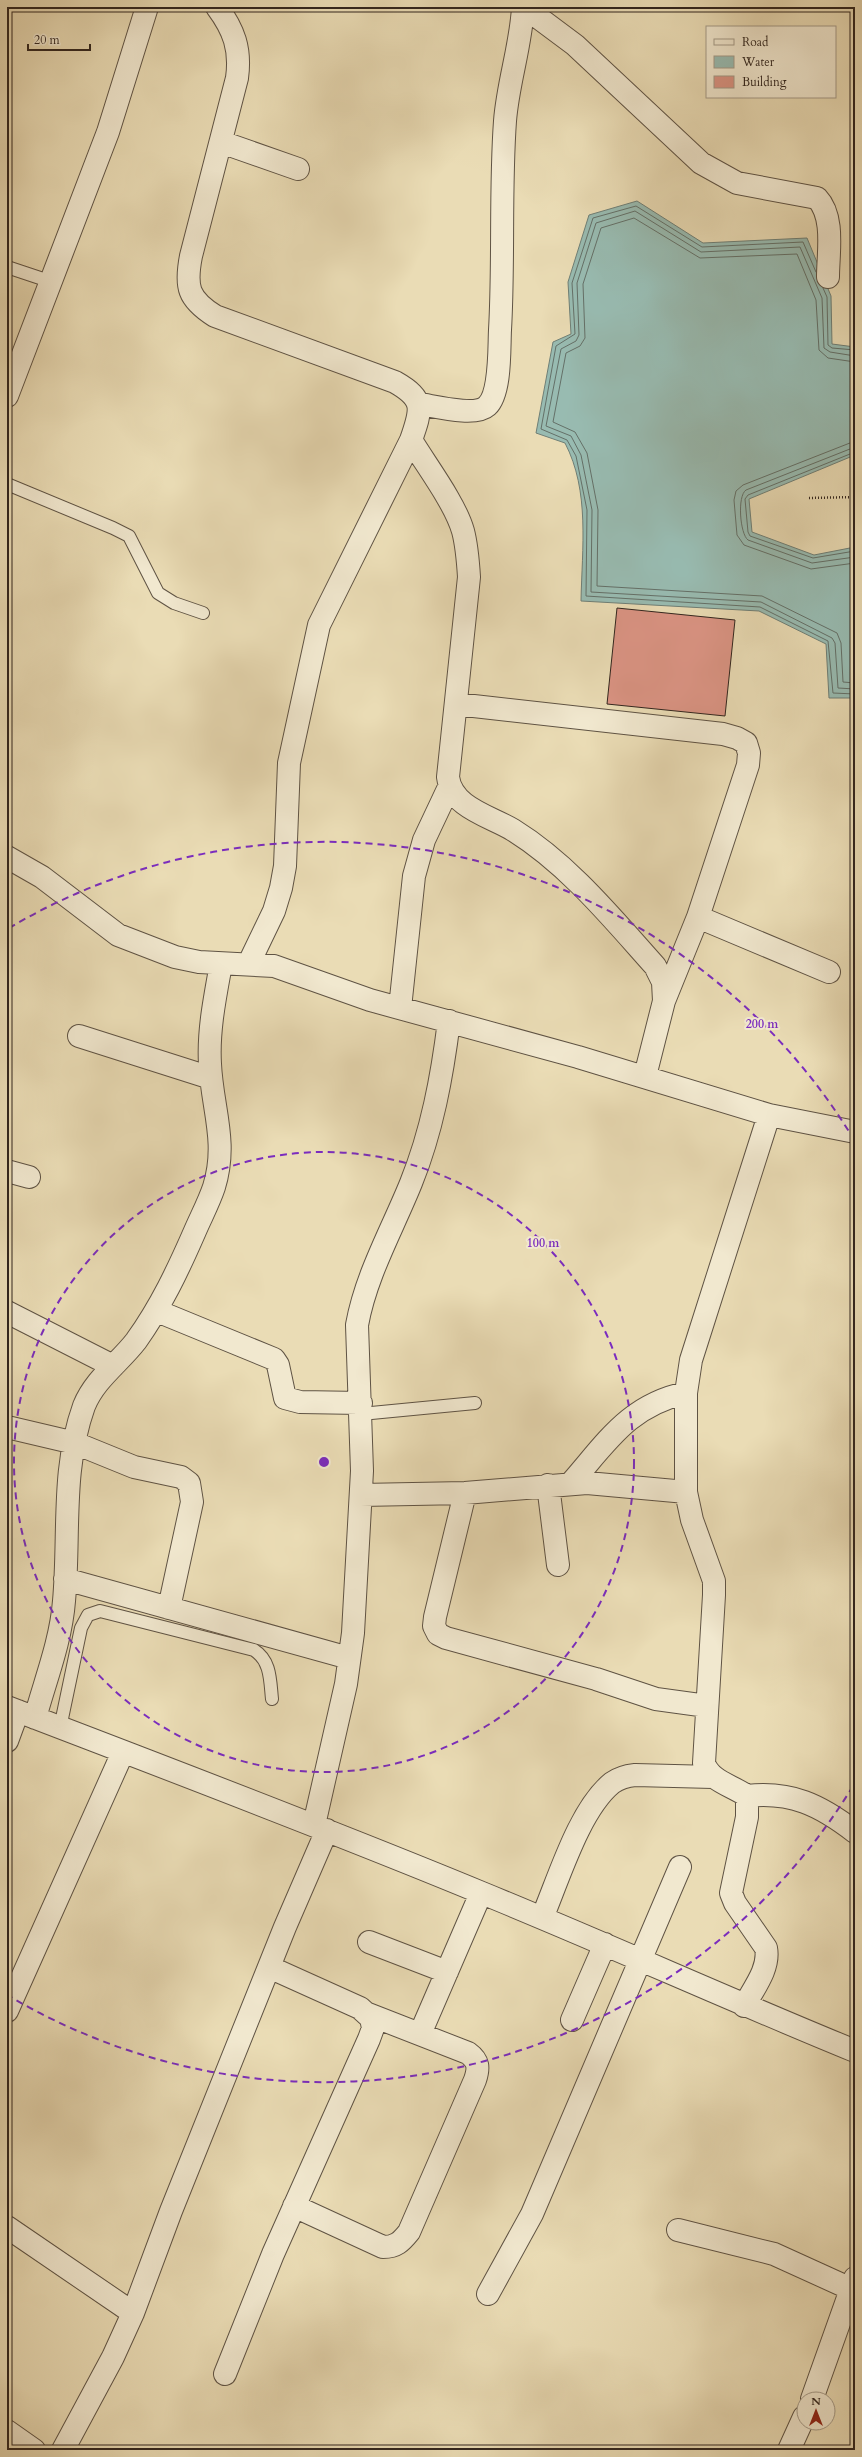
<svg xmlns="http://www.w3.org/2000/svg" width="862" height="2457" viewBox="0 0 862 2457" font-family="Cardo,serif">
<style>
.water{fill:#98bbb1;stroke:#6f7f76}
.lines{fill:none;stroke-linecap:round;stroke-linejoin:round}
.shore{stroke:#647068;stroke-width:1}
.building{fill:#db9484;stroke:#31251e}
.service-casing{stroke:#5f5344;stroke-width:14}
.minor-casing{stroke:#5f5344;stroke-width:24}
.path{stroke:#31251e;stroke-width:2.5;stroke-dasharray:1 2;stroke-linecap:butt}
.service{stroke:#f1e8cf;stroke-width:12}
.minor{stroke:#f1e8cf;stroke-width:22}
.ring{fill:none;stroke:#7b2cbf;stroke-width:2;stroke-dasharray:7 5}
.centre{fill:#7b2cbf;stroke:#f1e8cf;stroke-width:2}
.ring-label{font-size:12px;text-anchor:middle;font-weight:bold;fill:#7b2cbf;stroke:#f1e8cf;stroke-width:4;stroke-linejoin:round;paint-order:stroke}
</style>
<rect width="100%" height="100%" fill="#eadcb5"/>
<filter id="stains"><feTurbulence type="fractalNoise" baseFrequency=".005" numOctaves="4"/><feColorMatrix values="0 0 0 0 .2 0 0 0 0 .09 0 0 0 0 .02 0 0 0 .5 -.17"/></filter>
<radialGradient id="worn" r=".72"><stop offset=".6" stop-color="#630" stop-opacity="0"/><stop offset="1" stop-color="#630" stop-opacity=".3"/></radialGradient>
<path class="water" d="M637,201L703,243L807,238L831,296L832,344L855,347V455L749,499L752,532L814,555L855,547V698H829L826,644L759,611L581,601C582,548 590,491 565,443L536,433L553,342L571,334L568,282L589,215Z"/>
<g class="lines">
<path class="shore" d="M816,272L803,242L702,247L636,206L593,218L572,283L575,334L556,346L541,429L567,440L576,456L587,510L586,596L760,607L828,641L833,693L855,694
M823,288L827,297L828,345L832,348L855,350
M855,356L830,352L824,348L822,298L800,247L701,252L635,211L596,223L577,283L579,335L576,341L561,349L546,426L571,436L581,455L592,510L591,592L761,602L832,638L835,643L838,688L855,689
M855,362L828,358L819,350L816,300L797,254L700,258L634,218L601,228L583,284L585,338L580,346L566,353L553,422L575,432L587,453L598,510L597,586L762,596L837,633L841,643L843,682L855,683
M855,441L743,485L736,491L734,500L737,535L744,545L811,569L855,563
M855,447L746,490C737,496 740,534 748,540L812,563L855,557
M855,452L748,495L745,499L748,532L750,536L813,558L855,551"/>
</g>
<path class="building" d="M617,608L735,620L725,716L607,704Z"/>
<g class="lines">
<g class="service-casing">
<path id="service" d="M7,267L52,282
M7,484L113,528L129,536L158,593L174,603L203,613
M361,1414L475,1403
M60,1728L81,1628L88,1615L100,1611L254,1650C271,1661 270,1680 272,1699"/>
</g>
<g class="minor-casing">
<path id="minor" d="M217,7C234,30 241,49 237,78L191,256C185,287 188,299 215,316L395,382C425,399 422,409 411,440L319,625L289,763L285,866L281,888L274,911L249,963
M524,7L575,45L701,163L737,183L817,198C835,217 828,253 828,277
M221,142L298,169
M7,396L108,132L147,7
M419,404C434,406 475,417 487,406C501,393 499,348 500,330C504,260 500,190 505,121C508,82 521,46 523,7
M411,440C426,465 455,503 463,531C467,546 468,561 469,577L448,777C452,808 490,816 513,830C568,864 612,918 655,966L663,982L664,1001L645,1076
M456,704L723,734L737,738L746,743L749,753L748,765L698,917L664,1001
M7,857L42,877L118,935L175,957L199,962L274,966L370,1000L578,1057L769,1115L855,1132
M698,917L829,972
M400,1008L414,876L424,840L449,787
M79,1036L211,1078
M7,1171L29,1177
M157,1311L274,1359L278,1365L285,1398L300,1402L361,1403
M7,1312L113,1366
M7,1427L75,1443L134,1467L181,1477L189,1483L192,1502L169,1608
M571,1483C607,1442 629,1405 686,1393
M548,1485L558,1565
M465,1493L435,1617L434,1626L438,1634L446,1638L596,1679L656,1699L707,1706
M361,1495L465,1493L587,1483L686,1492
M65,1579L349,1658
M7,1707C166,1768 325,1828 482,1893C607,1944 730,2000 855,2051
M35,1718C45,1681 61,1641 64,1601C70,1536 61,1470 84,1406C95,1379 119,1363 136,1341C161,1306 178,1270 195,1231C201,1217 209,1202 214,1187C228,1142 212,1108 210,1064C208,1031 215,997 221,964
M7,1741L18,1711
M747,1796C791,1791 820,1805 855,1832
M314,1825L346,1684L353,1633L362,1471L357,1325C366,1275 392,1230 411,1183C432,1131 442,1077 449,1021
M542,1918C559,1878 579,1810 612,1783C619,1778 626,1776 635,1775L713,1777
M369,1942L447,1972
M744,2006C754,1988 770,1968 766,1948L735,1903L731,1893L747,1817V1796C731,1785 710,1781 704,1763L714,1595V1581L692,1520L686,1492V1393L691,1360L769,1115
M7,2011L123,1752
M572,2020L605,1944
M420,2034L481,1893
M294,2206L383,2247C396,2247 401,2242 409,2232L475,2080C479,2068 479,2061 468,2053L368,2014
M7,2227L133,2313
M678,2230L774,2254L851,2289
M488,2294L532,2214L680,1867
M225,2374L273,2254L369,2039L373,2028L371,2018L360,2008L269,1967
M812,2399L855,2278
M7,2431L34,2450
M63,2450L113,2357L133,2313L171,2211L285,1927L327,1830
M789,2450L804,2417"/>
</g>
<path class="path" d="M809,498L855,497"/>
<use href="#service" class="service"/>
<use href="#minor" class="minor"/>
</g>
<g class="ring">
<circle cx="324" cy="1462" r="310"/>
<path d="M853 1786A620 620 0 0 1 9 1996M9 928A620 620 0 0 1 853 1138"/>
</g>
<circle cx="324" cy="1462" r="6" class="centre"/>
<g class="ring-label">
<text x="762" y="1028">200 m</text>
<text x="543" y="1247">100 m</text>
</g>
<rect width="862" height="2457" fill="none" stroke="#eadcb5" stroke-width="24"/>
<rect x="8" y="8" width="846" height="2441" fill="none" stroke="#31251e" stroke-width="2"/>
<rect x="12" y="12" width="838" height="2433" fill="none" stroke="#31251e"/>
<rect x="706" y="26" width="130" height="72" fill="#f1e8cf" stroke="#a49a88"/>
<rect x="714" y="39" width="20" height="6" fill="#f1e8cf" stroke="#a49a88"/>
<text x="742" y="46" font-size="12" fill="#31251e">Road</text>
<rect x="714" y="56" width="20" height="12" fill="#98bbb1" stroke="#a49a88"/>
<text x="742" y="66" font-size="12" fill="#31251e">Water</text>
<rect x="714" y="76" width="20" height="12" fill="#db9484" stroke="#a49a88"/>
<text x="742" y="86" font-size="12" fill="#31251e">Building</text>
<g transform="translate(816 2411)"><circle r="19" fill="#f1e8cf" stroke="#a49a88"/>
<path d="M0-3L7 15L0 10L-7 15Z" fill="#8f2418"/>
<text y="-6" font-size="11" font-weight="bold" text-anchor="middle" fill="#31251e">N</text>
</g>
<path d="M28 44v6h62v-6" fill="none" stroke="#31251e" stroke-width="2"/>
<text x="34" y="44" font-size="12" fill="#31251e" stroke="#f1e8cf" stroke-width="3" paint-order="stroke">20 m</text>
<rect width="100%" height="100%" filter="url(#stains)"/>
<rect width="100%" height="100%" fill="url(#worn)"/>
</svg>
